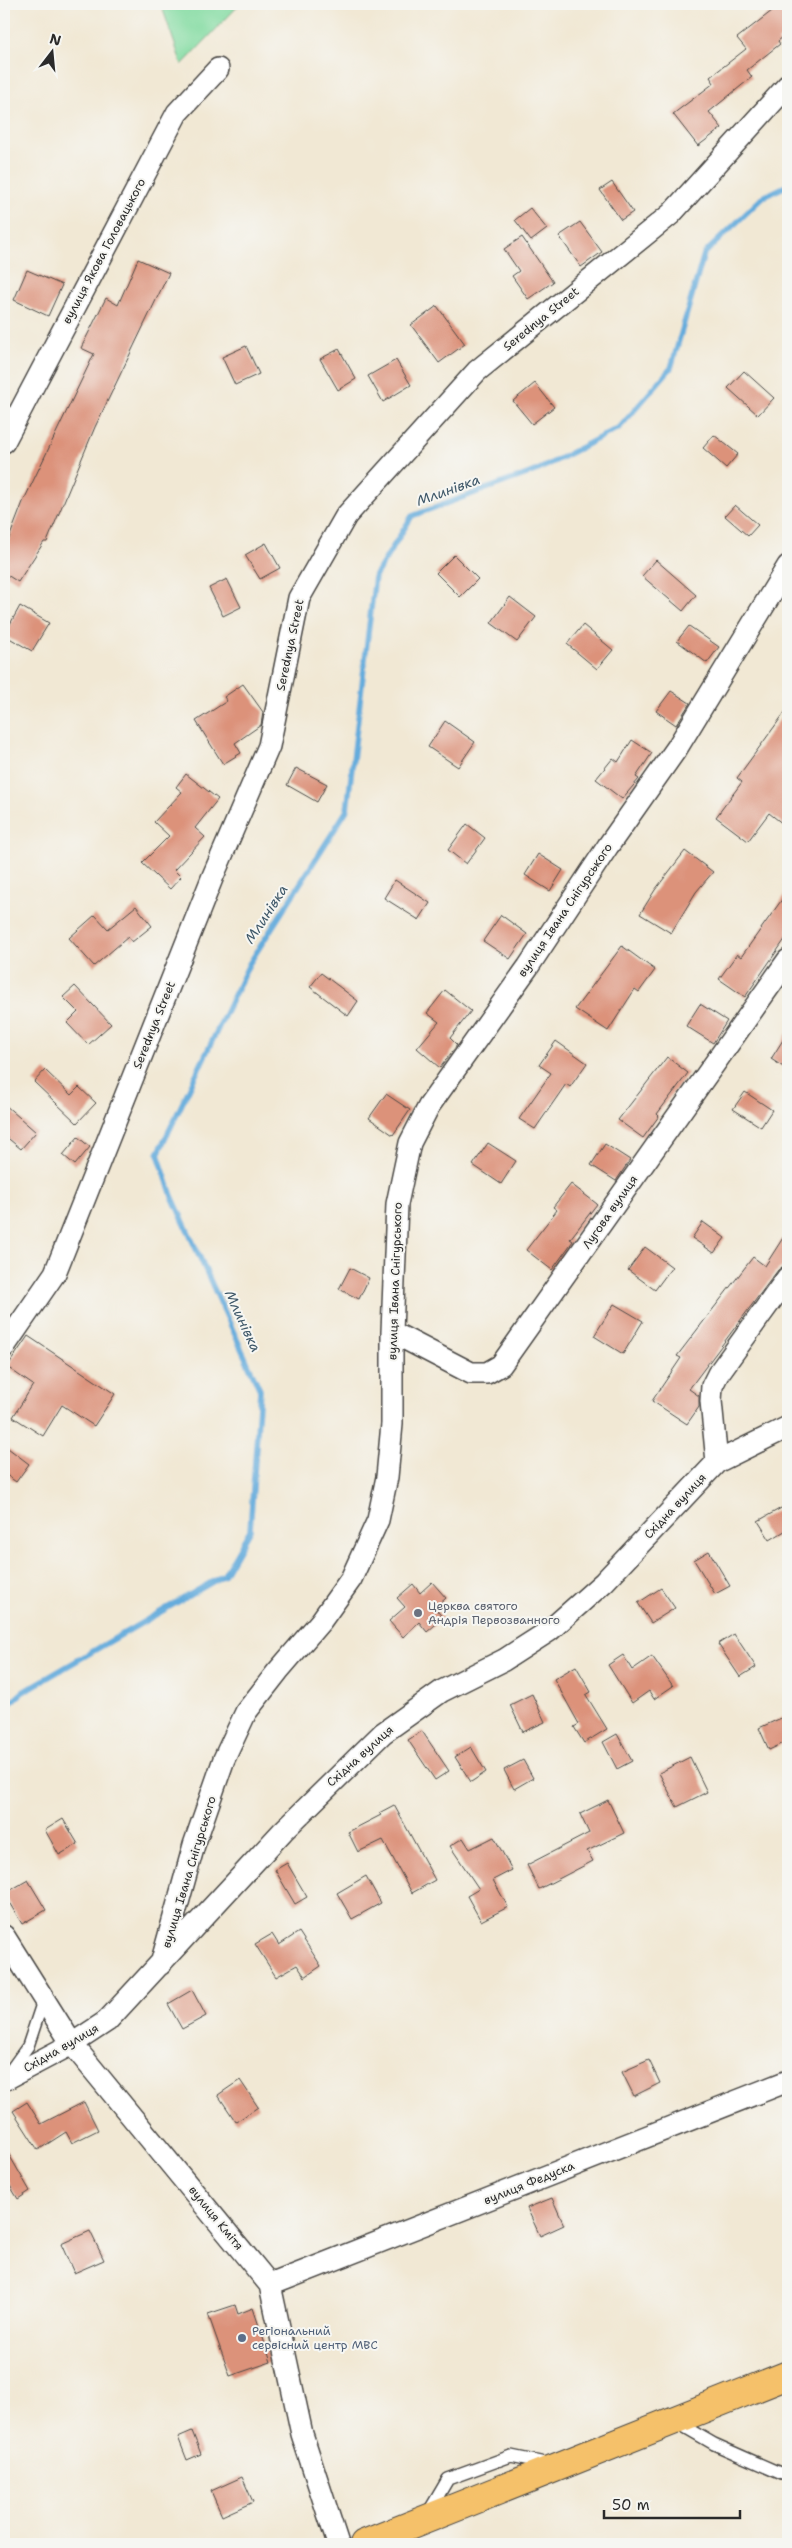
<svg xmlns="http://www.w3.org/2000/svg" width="792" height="2548" viewBox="0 0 792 2548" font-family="'Shantell Sans',sans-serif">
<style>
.green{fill:#82dba1;stroke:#568366}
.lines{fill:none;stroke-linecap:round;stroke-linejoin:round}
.stream{stroke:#65acdc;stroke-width:5.5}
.building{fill:#dc927a}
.lane-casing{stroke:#494744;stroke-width:14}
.street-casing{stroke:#494744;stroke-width:24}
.primary-casing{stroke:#494744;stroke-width:30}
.lane{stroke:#fff;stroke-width:11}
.street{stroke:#fff;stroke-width:21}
.primary{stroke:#f5c16b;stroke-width:28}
.worship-dot{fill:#6b7280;stroke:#f6f6f2;stroke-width:2}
.service-dot{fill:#5c6f8a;stroke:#f6f6f2;stroke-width:2}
.labels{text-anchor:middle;stroke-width:4;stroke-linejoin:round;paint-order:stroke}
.street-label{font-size:12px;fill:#2b2b2b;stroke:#f6f6f2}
.worship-label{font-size:12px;fill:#5b616d;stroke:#f6f6f2;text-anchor:start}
.service-label{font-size:12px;fill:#4e5e75;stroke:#f6f6f2;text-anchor:start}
.water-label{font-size:14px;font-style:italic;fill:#3f5869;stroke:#f6f6f2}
</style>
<rect width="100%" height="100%" fill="#f6f6f2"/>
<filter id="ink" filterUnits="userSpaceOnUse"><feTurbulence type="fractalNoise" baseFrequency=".02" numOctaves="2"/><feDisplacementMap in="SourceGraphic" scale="10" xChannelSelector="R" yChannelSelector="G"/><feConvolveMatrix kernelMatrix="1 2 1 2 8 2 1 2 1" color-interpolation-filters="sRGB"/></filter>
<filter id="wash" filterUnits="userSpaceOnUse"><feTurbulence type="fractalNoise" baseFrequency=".0096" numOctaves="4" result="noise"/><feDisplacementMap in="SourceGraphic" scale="20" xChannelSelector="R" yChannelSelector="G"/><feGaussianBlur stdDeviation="1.12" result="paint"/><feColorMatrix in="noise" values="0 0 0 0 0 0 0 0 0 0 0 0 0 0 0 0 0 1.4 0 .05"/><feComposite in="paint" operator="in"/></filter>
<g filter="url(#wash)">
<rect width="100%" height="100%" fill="#f1e8d4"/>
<path class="green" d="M161,4H240L182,65Z"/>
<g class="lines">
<path class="stream" d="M4,1709L23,1692L224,1575L250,1530L260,1390L172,1196L158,1154L249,964L347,810L375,576L412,516L538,470L620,427L671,368L704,254L763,197L788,185"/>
</g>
<g id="blocks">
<path class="building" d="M781,4H788V33L778,41L780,44L747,70L752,77L709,112L722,128L698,146L673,114L714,83L710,77L746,49L737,38Z
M612,182L633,212L621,220L600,190Z
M530,208L547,229L531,241L515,220Z
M580,222L602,252L581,267L559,236Z
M522,237L553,282L528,299L512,276L519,271L504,249Z
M138,259L169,273L95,427L47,542H44L18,582L4,573V538L8,541L23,502L94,354L81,348L106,298L118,305Z
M27,270L62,285L48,316L14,300Z
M437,306L465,344L439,363L411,325Z
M246,346L259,374L235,385L222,357Z
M339,349L356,379L338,390L320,359Z
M396,360L411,385L383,402L368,376Z
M744,371L774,398L758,415L728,388Z
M535,383L554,407L532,424L513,401Z
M714,435L738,454L726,468L703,448Z
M735,505L758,525L748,536L725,516Z
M266,543L280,568L260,579L245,555Z
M454,555L478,579L460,597L436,573Z
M656,560L696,595L683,611L642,576Z
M227,579L241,607L223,616L209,588Z
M510,597L536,617L517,642L491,623Z
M20,606L49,623L32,651L4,635Z
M583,625L613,650L597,669L567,644Z
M689,626L719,647L707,663L677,641Z
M243,684L263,712L261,725L235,743L241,753L223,764L196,721L227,701L224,697Z
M671,691L690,703L676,725L656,711Z
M788,708V828L769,813L748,841L716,817L742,782L737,778Z
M445,721L475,742L458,767L428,747Z
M632,740L652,753L636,777L639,779L622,799L596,779L613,758L618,762Z
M296,768L327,784L317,802L287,785Z
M186,774L218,799L195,828L205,837L174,870L181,877L170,889L142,863L169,836L154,822L182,792L176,787Z
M467,824L485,838L466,864L448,850Z
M685,851L713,872L696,892L671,933L640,914L655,890Z
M538,854L563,870L550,891L525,875Z
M395,880L430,903L419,920L384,898Z
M788,891V935L745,997L719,979L737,954L741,957Z
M136,906L152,926L132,942L128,937L94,966L69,938L95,915L108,929Z
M501,915L527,934L510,959L483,941Z
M622,946L655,970L639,992L635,989L608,1031L575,1009Z
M321,973L358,1001L348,1016L310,987Z
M75,986L111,1024L88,1045L67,1023L78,1012L63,997Z
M445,990L471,1011L450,1038L457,1045L440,1068L417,1048L439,1022L427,1013Z
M700,1004L727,1021L713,1043L686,1026Z
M788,1032V1070L771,1059Z
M556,1041L587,1063L570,1087L566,1084L535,1129L519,1119L551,1073L539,1065Z
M667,1057L688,1073L657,1114L659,1116L643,1138L618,1120Z
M45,1070L71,1095L79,1087L96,1103L77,1123L34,1082Z
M745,1092L772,1110L761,1127L733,1109Z
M386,1094L410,1110L393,1135L369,1118Z
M4,1104L36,1132L21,1149L4,1135Z
M78,1137L90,1147L75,1165L63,1155Z
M488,1143L516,1161L501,1184L473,1165Z
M605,1144L630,1160L616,1181L591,1165Z
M571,1184L597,1204L570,1239L573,1241L552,1270L526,1250L557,1210L553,1207Z
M703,1222L725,1238L714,1253L692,1238Z
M788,1230V1264L778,1270L689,1389L699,1396V1407L687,1424L652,1401L681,1358L677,1356L753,1257L765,1266Z
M645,1247L672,1267L655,1290L628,1270Z
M350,1268L369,1278L359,1299L339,1289Z
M614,1304L643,1321L623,1354L594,1336Z
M28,1336L115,1394L94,1426L62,1405L43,1436L13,1417L33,1385L7,1367Z
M4,1445L29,1464L16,1482L4,1473Z
M783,1507L788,1515V1529L770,1540L758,1521Z
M709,1551L730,1586L715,1594L694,1560Z
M432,1582L446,1598L435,1608L443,1618L427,1632L419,1622L403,1637L389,1621L405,1607L397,1598L413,1584L420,1593Z
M661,1588L675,1608L651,1623L638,1603Z
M734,1634L756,1667L740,1677L718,1644Z
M623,1655L632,1670L652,1656L673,1686L654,1699L649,1691L632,1703L608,1665Z
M576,1666L591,1692L586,1695L607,1729L584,1743L574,1727L579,1724L554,1679Z
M532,1694L545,1722L523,1732L510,1705Z
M788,1715V1741L769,1750L759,1728Z
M422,1731L449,1771L435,1780L408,1740Z
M617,1734L632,1761L617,1769L603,1742Z
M471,1747L486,1772L471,1782L455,1757Z
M690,1757L707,1792L677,1807L659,1773Z
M523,1760L533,1778L514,1789L504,1770Z
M608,1800L624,1833L587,1851L593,1861L539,1889L527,1865L589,1833L580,1814Z
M394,1805L435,1880L412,1893L383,1840L358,1852L348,1832L381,1815L379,1813Z
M63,1819L78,1844L59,1855L45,1830Z
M494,1837L512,1870L493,1880L508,1907L481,1921L467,1896L479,1889L450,1846L463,1838L470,1849Z
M287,1863L307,1897L295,1904L275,1870Z
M366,1876L381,1903L352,1919L337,1893Z
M28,1880L46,1910L22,1924L4,1894Z
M299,1932L321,1966L305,1977L297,1965L276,1977L255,1944L272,1934L279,1945Z
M192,1990L206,2016L182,2029L168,2004Z
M649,2060L660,2083L634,2096L622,2072Z
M240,2080L258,2107L236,2122L218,2095Z
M27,2102L41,2124L84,2102L98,2130L72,2143L66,2132L38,2150L13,2111Z
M4,2146L30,2191L18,2199L4,2176Z
M552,2198L564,2225L540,2236L527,2208Z
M90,2231L104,2260L74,2273L61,2244Z
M235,2305L238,2314L253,2308L271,2362L230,2376L208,2314Z
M192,2431L201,2454L187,2460L178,2437Z
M242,2477L253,2502L222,2516L211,2491Z"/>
</g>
</g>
<g filter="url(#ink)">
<use href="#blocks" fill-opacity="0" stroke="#494744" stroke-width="1"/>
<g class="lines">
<g class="lane-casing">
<path id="lane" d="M10,2071L28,2046L44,1998
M676,2422L714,2444L782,2474L788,2471
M428,2513L448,2479L511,2456L550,2464"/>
</g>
<g class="street-casing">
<path id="street" d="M4,442L177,113L218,69
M392,1332L471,1373H487L501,1365L788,960
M4,1347L55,1273L213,876L269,746L299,598L346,516L477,371L671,214L788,85
M717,1462L711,1401L712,1386L718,1374L788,1277
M4,1936L72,2044L270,2285L302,2434L338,2544
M161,1964L194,1845L224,1759L246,1712L278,1671L321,1621L351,1579L378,1520L387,1477L392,1424V1332L397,1204L410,1143L429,1106L528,967L608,846L677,748L788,566
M4,2080L72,2044L107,2021L283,1831L383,1733L442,1691L504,1660L549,1631L604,1582L717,1462L788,1427
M270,2285L788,2081"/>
</g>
<g class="primary-casing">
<path id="primary" d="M364,2544L788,2375"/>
</g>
<use href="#lane" class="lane"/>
<use href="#street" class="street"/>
<use href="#primary" class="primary"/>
</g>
</g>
<circle class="worship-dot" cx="418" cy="1613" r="5"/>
<circle class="service-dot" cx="242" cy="2338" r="5"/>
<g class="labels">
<g class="street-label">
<text transform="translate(104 251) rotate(-62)" y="4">вулиця Якова Головацького</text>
<text transform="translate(541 319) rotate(-39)" y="4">Serednya Street</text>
<text transform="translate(290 645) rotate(-78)" y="4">Serednya Street</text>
<text transform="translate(565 910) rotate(-56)" y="4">вулиця Івана Снігурського</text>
<text transform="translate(154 1025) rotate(-68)" y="4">Serednya Street</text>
<text transform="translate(610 1212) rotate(-55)" y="4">Лугова вулиця</text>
<text transform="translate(395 1281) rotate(-88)" y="4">вулиця Івана Снігурського</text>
<text transform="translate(675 1506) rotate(-47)" y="4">Східна вулиця</text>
<text transform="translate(360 1756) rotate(-42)" y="4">Східна вулиця</text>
<text transform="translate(189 1872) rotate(-73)" y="4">вулиця Івана Снігурського</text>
<text transform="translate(61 2048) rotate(-30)" y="4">Східна вулиця</text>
<text transform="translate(529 2183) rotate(-22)" y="4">вулиця Федуска</text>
<text transform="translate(216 2218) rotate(51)" y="4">вулиця Кмітя</text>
</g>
<g class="worship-label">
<text x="428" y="1610">Церква святого<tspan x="428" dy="14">Андрія Первозванного</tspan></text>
</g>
<g class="service-label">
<text x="252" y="2335">Регіональний<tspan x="252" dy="14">сервісний центр МВС</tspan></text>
</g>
<g class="water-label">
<text transform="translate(448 490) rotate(-20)" y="5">Млинівка</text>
<text transform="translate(266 914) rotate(-57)" y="5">Млинівка</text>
<text transform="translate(243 1321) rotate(65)" y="5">Млинівка</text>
</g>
</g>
<rect width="792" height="2548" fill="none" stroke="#f6f6f2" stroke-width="20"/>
<g transform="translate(52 52) rotate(16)" stroke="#f6f6f2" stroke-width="4" paint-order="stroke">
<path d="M0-4L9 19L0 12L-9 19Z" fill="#2b2b2b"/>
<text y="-8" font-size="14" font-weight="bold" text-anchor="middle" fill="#2b2b2b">N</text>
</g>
<path d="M604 2510v8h136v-8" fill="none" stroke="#2b2b2b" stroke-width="2.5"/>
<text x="612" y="2510" font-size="15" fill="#2b2b2b" stroke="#f6f6f2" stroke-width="4" paint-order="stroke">50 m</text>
</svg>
